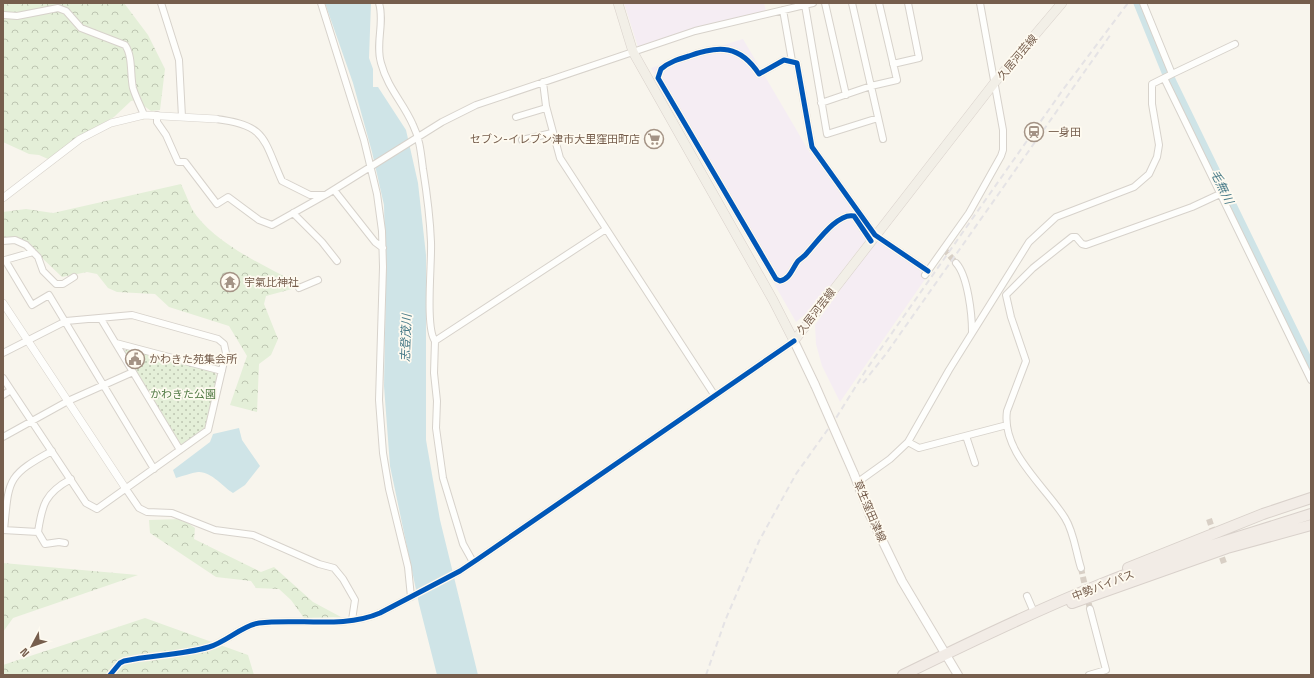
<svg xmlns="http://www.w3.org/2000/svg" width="1314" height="678" viewBox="0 0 1314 678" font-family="'Space Grotesk','Noto Sans JP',sans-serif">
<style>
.education{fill:#f5edf3}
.forest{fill:url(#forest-crowns)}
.park{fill:url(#park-dots)}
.water{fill:#cfe4e7}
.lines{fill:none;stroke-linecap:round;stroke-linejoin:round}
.river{stroke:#cfe4e7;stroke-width:11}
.minor-tunnel{stroke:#d8cfc5;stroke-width:6;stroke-dasharray:6 3;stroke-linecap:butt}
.minor-casing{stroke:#d7d2cb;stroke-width:8}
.tertiary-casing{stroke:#d7d2cb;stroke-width:8}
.secondary-casing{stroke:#d8d2cb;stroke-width:10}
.primary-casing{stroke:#d9d1cb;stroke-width:10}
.trunk-casing{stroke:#d9d1cb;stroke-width:12}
.minor{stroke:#fefefc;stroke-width:6}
.tertiary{stroke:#fefefc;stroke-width:7}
.secondary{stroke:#fefefc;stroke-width:8}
.primary{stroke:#f2efe7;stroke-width:9}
.trunk{stroke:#f2ece6;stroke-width:10}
.rail{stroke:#e5e3e5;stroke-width:2;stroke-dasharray:6 4;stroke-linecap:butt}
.secondary-bridge-casing{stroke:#d8d2cb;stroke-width:10;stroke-linecap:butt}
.secondary-bridge{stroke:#fefefc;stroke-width:8}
.cycleway-casing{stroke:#fefaf0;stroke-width:8}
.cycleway{stroke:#0057b8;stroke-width:5}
.labels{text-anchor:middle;stroke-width:3.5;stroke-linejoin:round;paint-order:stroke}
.street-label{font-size:11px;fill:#765e4d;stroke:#fefaf0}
.poi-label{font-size:11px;fill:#765e4d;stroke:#fefaf0;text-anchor:start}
.park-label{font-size:11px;fill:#527b45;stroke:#fefaf0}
.water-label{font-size:12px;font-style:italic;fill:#477a88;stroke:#fefaf0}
</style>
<defs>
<pattern id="forest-crowns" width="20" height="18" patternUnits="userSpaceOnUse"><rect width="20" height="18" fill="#e4efd8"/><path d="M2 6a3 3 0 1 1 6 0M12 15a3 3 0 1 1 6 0" fill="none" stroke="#bdc5b1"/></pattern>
<pattern id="park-dots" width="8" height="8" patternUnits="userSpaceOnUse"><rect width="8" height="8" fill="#e4efd8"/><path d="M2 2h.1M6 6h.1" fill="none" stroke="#bdc5b1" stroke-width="1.8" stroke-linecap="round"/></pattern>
</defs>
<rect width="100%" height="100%" fill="#f8f5ed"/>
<path class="education" d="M624,3H764L766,11L695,28L638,47Z
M743,39L810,153H815L869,236L815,306L796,322L651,68Z
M876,240L928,275L840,402L822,366L816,344L815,325Z"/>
<path class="forest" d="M3,3H124L148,35L165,69L160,110L151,111L136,100L131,101L114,117L85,133L48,159L39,155L29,154L3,142Z
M181,184C185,192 188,201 192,209C212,243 269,268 303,286L266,296L264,304L278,339L271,355L259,364L257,412L230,405L247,356L229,326L169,307L155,294L117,292L108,288L97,274L87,272L62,277L40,256L15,237L3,238V212L26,209L53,213Z
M182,519L195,528L194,539L261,572L274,567L313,602L341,617L304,618L291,600L279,589L256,588L251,581L216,577L150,533L149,520Z
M3,563L138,575L13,618L3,632Z
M145,618L248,655L254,675H3V665Z"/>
<path class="park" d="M127,349L214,372L217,376L206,427L184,445L179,443L124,352Z"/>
<path class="water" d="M325,3H371L369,58L373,69V87H378L406,130L418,183L426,255V440L440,520L478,675H437L419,604L390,466L384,386L386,282L384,205L372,152L353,83Z
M239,428L242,440L260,466L245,485L233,493C223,487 211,471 198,472C191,473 183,476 176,478L173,470L210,442L213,434Z"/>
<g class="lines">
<path class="river" d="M1139,3L1171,82L1311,369"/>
<path class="minor-tunnel" d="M944,249L956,263
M1209,519L1215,537
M1219,549L1224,563
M1081,568L1090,609"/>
<g class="minor-casing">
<path id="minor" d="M161,3L179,60L182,117
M321,3L364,140L377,194L382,231L383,267L379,400L383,453L389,489L408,567L411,597
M379,3C385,23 375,43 381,63C388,89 403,102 413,125C420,139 421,154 423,169C427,194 430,217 431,242C432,262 425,328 435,341
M825,3L846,95
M852,3L883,139
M805,5L827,134L878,118
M783,10L792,61
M4,15L17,16L58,8L66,11L81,28L125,45C133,56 130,75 133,88C136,98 141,107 144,115
M893,64L919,58L908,3
M1172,74L1235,44
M1164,78L1311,380
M543,82L546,106L560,158L715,396
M821,103L871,86L897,80L879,3
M157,115V122L166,135L178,162H185L217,204L228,197L259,220L272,225L327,194L442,122L476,105L695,31L813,3
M516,117L546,108
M216,119C267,125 263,139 282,181L310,195H324
M522,140L552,133
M334,190L375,242L383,248
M293,213L322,242L337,261
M3,241L15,240L26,245L38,257L43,271L56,284H63L74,277
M871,241L854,216C838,212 817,242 807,253C805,256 801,258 798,261C792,269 790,279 780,281L776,279L658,78L661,69C669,62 679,59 689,56C719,45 740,45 759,74L784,60L797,63L812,147L875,235L928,271
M33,252L5,260L32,305L49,295L154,469
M956,263C968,276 972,315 972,332
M925,275L969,213L1001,156L1003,150V130L980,3
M299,288L318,280
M101,319L180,450
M116,343L222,371
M3,353L66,321L132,315L218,339L224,344L226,353L208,430L97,509L86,503L3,378
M3,395L11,390
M966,436L975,463
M3,437L68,401L133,372
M908,442L919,448L1007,425
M858,482L890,459L908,442L949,370L1029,242L1056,217L1134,187L1149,174L1157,157L1159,145L1152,104V84L1172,74L1143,3
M126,489L139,508L147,512L172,513L215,530L253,535L319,564L334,568L343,579L355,600L352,620
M3,530L38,532C42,505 45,493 71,479
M4,530C9,480 6,476 52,451
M38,532L45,544L59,542L65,543
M473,562L463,544L443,478L436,428L437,401L434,373L435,341L606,229
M1081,568C1076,553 1074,532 1065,518C1046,487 1001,452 1007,411L1026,361L1011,317L1006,295L1033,268L1072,237H1076L1082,244L1086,245L1192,207L1220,194
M1027,596L1033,610
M110,675L120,663L124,661C152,655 182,655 209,647C226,642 243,625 259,623C298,618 343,629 380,613L460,571L478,559L794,341
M1089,675L1106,670L1090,609"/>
</g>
<g class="tertiary-casing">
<path id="tertiary" d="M3,198L80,139L111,123L144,115L216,119
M3,303L126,489"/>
</g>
<g class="secondary-casing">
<path id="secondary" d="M794,341L815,385
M854,474L869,513L902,581L958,675"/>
</g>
<g class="primary-casing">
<path id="primary" d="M618,3L633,52L773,300L794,341L995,82L1062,3"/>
</g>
<g class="trunk-casing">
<path id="trunk" d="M1128,568L1263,514L1311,498
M1072,603L1227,548L1311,525
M903,675C968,643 1032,612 1099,585C1168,557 1240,537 1311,514"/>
</g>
<use href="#minor" class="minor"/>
<use href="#tertiary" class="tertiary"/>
<use href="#secondary" class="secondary"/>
<use href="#primary" class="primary"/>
<use href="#trunk" class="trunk"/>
<path class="rail" d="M863,383L886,354L1111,34
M706,675L725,621L759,541L796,474L836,418L866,370L1062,91L1128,3"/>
<g class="secondary-bridge-casing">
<path id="secondary-bridge" d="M815,385L854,474"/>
</g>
<use href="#secondary-bridge" class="secondary-bridge"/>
<g class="cycleway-casing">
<path id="cycleway" d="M871,241L854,216C838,212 817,242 807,253C805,256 801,258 798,261C792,269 790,279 780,281L776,279L658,78L661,69C669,62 679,59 689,56C719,45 740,45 759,74L784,60L797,63L812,147L875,235L928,271
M110,675L120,663L124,661C152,655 182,655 209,647C226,642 243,625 259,623C298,618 343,629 380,613L460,571L478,559L794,341"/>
</g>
<use href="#cycleway" class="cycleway"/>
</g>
<defs>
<g id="station-ring" transform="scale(1)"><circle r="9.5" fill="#fefaf0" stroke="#a49385" stroke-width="1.5"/><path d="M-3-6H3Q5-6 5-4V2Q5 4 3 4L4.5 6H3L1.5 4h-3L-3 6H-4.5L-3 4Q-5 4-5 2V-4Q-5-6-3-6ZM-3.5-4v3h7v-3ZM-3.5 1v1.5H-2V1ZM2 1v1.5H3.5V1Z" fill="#a49385"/></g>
<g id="supermarket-ring" transform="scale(1)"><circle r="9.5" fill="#fefaf0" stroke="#a49385" stroke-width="1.5"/><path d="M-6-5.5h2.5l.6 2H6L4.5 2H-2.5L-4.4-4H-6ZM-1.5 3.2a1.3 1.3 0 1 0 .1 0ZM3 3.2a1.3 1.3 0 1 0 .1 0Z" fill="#a49385"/></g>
<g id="temple-ring" transform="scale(1)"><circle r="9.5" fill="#fefaf0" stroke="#a49385" stroke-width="1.5"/><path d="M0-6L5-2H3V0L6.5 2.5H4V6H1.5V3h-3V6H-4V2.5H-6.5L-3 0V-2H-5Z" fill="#a49385"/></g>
<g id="civic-ring" transform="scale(1)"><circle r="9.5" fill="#fefaf0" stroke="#a49385" stroke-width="1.5"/><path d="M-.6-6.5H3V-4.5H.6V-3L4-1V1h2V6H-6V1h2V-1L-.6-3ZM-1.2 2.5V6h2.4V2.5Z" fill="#a49385"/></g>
</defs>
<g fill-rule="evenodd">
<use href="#station-ring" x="1034" y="132"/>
<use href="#supermarket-ring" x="654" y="139"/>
<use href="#temple-ring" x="230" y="282"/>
<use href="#civic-ring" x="135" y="359"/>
</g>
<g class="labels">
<g class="street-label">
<text transform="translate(1017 57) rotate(-50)" y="4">久居河芸線</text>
<text transform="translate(816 311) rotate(-52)" y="4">久居河芸線</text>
<text transform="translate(870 511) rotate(67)" y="4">草生窪田津線</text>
<text transform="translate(1103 585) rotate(-21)" y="4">中勢バイパス</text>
</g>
<g class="poi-label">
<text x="1048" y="136">一身田</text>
<text x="640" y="143" text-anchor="end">セブン-イレブン津市大里窪田町店</text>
<text x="244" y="286">宇氣比神社</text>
<text x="149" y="363">かわきた苑集会所</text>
</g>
<g class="park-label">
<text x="183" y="398">かわきた公園</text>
</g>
<g class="water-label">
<text transform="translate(1222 187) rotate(64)" y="4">毛無川</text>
<text transform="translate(406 338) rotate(-88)" y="4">志登茂川</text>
</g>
</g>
<rect width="1314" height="678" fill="none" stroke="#765e4d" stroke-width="8"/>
<g transform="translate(32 646) rotate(229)" stroke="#fefaf0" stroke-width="3" paint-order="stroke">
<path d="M0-3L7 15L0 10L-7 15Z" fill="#765e4d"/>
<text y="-6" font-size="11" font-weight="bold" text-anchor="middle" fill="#765e4d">N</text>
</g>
</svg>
